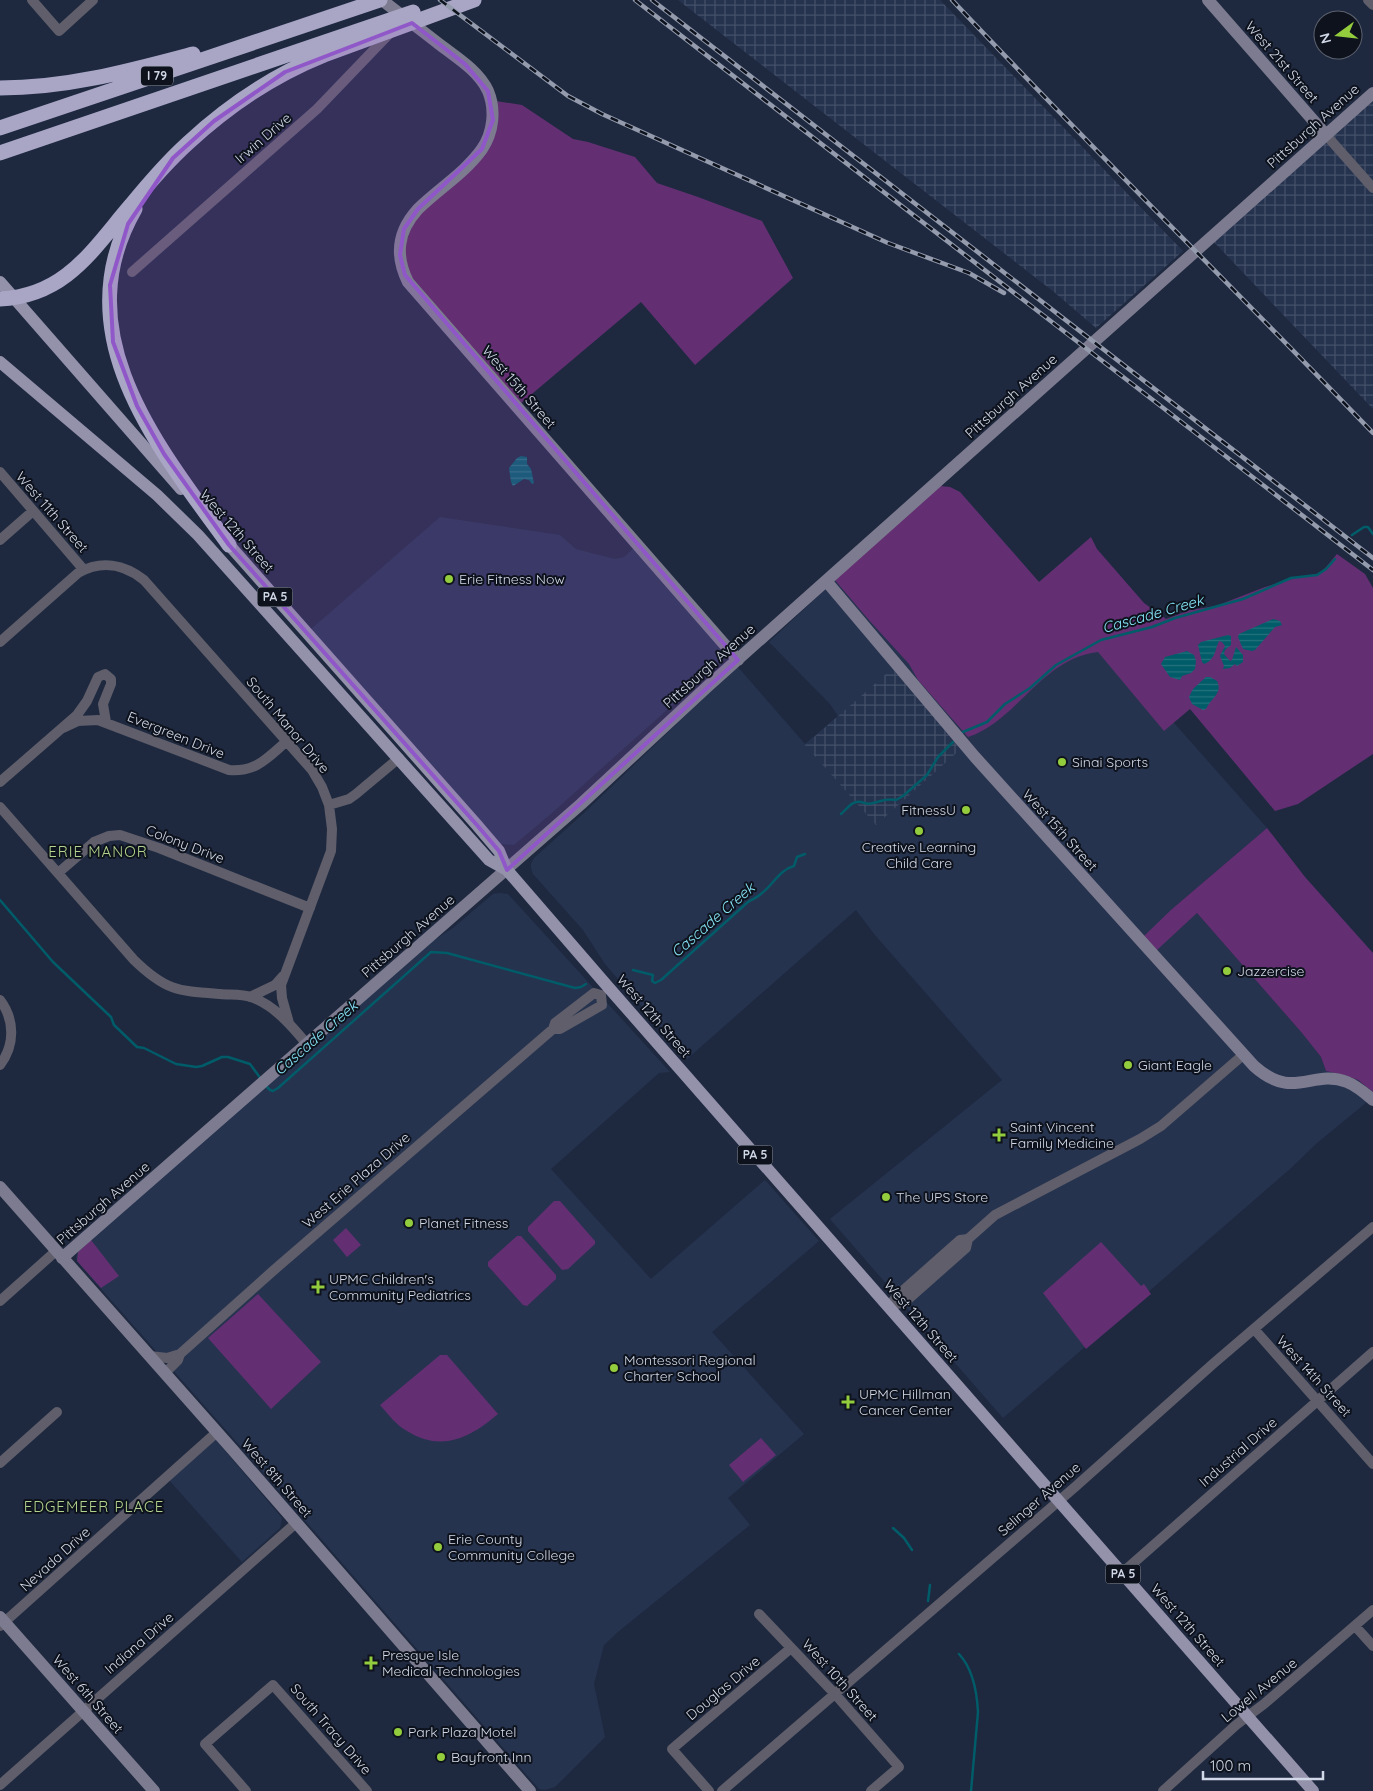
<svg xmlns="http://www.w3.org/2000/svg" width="1373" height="1791" viewBox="0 0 1373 1791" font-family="Quicksand,sans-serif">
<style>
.built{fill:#26334f}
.industrial{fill:url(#industrial-grid)}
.green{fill:#632f72}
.water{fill:url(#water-rules)}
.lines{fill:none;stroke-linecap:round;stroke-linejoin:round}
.stream{stroke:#005c68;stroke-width:2.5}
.street{stroke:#5f5e6a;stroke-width:10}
.secondary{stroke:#7d7b8f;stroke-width:12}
.primary{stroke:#9491ab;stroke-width:12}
.highway{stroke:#a9a5c4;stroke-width:15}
.rail-casing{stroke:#939bad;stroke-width:4.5}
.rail{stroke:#0d121c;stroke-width:2.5;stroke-dasharray:8;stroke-linecap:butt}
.marked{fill:#9057c9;fill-opacity:0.2;stroke:#9057c9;stroke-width:4;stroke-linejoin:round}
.poi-dot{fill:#93cc3d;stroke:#0d121c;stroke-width:2}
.labels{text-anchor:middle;stroke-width:4;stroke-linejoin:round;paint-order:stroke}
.shield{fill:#0d121c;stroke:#969daa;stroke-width:1}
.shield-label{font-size:12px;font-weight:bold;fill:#d1d8e7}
.street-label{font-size:14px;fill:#d1d8e7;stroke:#0d121c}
.poi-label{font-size:14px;fill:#d1d8e7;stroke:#0d121c;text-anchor:start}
.water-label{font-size:15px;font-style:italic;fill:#86e6f7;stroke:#0d121c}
.neighbourhood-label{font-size:15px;letter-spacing:1px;fill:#b2d38d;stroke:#0d121c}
</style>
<defs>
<pattern id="industrial-grid" width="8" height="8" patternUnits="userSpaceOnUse" patternTransform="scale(1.25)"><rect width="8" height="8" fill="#26334f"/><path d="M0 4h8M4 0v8" fill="none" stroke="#445068"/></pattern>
<pattern id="water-rules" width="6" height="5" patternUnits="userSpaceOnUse" patternTransform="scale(1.25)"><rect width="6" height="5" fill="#005c68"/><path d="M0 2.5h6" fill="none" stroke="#24737e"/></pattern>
</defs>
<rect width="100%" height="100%" fill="#1e2940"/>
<path class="built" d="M950,487L960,492L1039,582L1129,672L1267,828L1172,909L1157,949L1197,913L1302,1033L1321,1057L1326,1071L1344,1075L1358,1080L1373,1097L1317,1143L1291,1168L1003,1418L830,1219L1002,1080L875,935L856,910L687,1059L605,964L583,930L533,874L531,868V864L534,858L584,813L737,666L805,744L838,716L830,704L769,642L830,585Z
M440,517L560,535L576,549L615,559L624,557L635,547L718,644L721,652L717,665L552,813L514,845L501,844L311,629Z
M499,893L508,894L670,1072L659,1073L551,1169L651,1279L765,1180L819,1241L712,1332L804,1434L728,1498L750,1525L619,1631L604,1645L594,1684L605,1737L555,1787L545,1790L539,1789L241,1447L95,1282L77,1261L76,1257L78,1252L431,942L453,928L493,894Z
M215,1439L282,1518L280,1528L242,1562L169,1480Z"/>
<path class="industrial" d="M678,0H940L1183,251L1096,328L1054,292Z
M1373,98V409L1212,240Z
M893,668L963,747L876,825L805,745Z"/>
<path class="green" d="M496,101L522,105L573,139L588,142L635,157L657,183L698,197L762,221L793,278L695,365L641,302L520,404L409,274L404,248L415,218L471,168Z
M940,486L950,487L960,492L1039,582L1091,537L1097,549L1144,603L1166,619L1190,610L1216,606L1265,587L1295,578L1321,573L1337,554L1365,574L1373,588V754L1298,804L1275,811L1190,709L1164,731L1098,652C1042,658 1017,721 968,737L918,680L909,664L868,619L834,579Z
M1267,828L1305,877L1373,953V1092L1358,1080L1344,1075L1326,1071L1321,1057L1302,1033L1197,913L1157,950L1144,936L1172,909Z
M554,1201H560L595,1241V1244L568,1269L562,1270L528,1231V1227Z
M346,1228L361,1245L347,1257L333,1240Z
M517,1236H521L556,1275V1279L527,1306L523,1305L488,1266V1262Z
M91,1240L119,1276L101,1288L77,1261L78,1252Z
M1101,1242L1141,1286L1144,1284L1151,1294L1086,1349L1043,1293Z
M258,1294L321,1362L271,1409L208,1338Z
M440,1355H447L498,1414C471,1437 442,1453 407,1431C396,1425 388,1414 380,1405Z
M761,1438L776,1455L743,1482L729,1465Z"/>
<path class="water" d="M521,456L527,457V464L531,469L534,483L532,484L529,480L524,479L513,486L511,482L509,468L517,458Z
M1273,619L1280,621L1282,625L1275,627L1255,650L1252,651L1243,649L1238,637L1239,634Z
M1228,635L1231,636V645L1225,650L1224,654L1230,661L1232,660L1236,647L1243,655V662L1237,666L1235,664L1230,668L1223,669L1224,666L1220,656L1225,646L1222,642L1219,641C1215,650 1215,660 1204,664L1202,662L1198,645L1201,642Z
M1187,651L1194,655L1196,661L1195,669L1191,673L1182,676L1180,680L1170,677L1161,664L1165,657Z
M1206,677H1210L1217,681C1223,694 1211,698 1206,709L1203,710L1192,704L1189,697L1193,689Z"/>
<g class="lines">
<path class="stream" d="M1352,535L1364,527H1368L1373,534
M963,732L987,722L1005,704L1030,688L1056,665L1101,640L1152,627L1175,618L1243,599L1291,578L1317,575L1326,569L1335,559
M841,814C847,809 852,800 861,802C865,803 868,805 873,803C883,801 885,798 896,800L903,796L927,775L938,757L953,742
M0,900L53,962L111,1017L114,1025L137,1047L144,1048L176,1064L196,1067L202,1066L222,1057H228L250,1064L261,1079
M633,970L653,975L652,981L655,983L661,980L748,902C753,899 758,897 762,893C773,885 779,870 794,866L797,857L805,854
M265,1085L270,1090L273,1091L278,1088L431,952L447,953L575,988L581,987L586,984
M893,1528L904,1538L912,1550
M928,1601L930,1585
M959,1654C973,1669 977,1692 978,1712L971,1791"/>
<path class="street" d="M32,0L59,31L93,0
M1368,0L1373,5
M1326,135L1373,188
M132,272L317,109L390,33
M0,472L84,570
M0,540L33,511
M0,642L78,573C101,560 124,564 144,580L312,770L322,787L329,805L332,829L331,851L281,985L282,998L289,1023
M63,728L78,721L98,720L229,770C257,772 267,758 287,741
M0,782L77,715L87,701L98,677L105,674L111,679V684L103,704L106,722
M329,805L349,799L356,794L399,758
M0,807L134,960C166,991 178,991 220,994C230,995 242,994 251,997C274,1005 291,1025 306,1043
M58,873L94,842L109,836L120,835L159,848L310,908
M250,997L275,985L283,976
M0,1000C15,1020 15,1045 0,1065
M0,1301L56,1251
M889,1306L905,1302L966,1248L968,1239L995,1215L1140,1139L1161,1126L1243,1055
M889,1306L898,1295L960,1240L968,1239
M1254,1329L1373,1464
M150,1356L167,1358L180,1354L274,1270L553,1029L555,1023L594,993L601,995L602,1005L560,1029H553
M165,1373L178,1360L180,1354
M0,1463L57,1412
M1122,1573L1373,1352
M759,1614L835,1694L899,1767L871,1791
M0,1626L217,1432
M1355,1626L1373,1646
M0,1785L296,1523
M246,1791L205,1744L273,1685L367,1791
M709,1791L672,1749L791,1648
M722,1791L1075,1487L1214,1363L1373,1227
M1163,1791L1236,1725L1264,1704L1373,1610"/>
<path class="secondary" d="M382,0C401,15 420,29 439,44C456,57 479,71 488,91C496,110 493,133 482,149C465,173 438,189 418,209C397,232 395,256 408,282L738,660
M1208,0L1326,135
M827,582L975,757L1254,1066C1294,1102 1312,1068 1347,1082C1357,1086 1365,1093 1373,1100
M0,1187L232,1449L530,1791
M62,1258L581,804L708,686L1373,93
M0,1617L154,1791"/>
<path class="primary" d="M0,282L181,489
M0,362L157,495L198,535L489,860L507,870
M223,538L476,824L499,851L507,870L609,988L1313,1791"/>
<path class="highway" d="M0,88C67,88 129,71 193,54
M0,128L380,0
M0,153L413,12
M135,209C63,334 159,448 229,545
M0,299C66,296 93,249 131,205C149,183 167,162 188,143C228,106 274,75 324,55L474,0"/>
<g class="rail-casing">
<path id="rail" d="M440,0L568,96L602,114L888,243L969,273L1004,293
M635,0L1373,570
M652,0L1373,558
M952,0C1090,147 1234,288 1373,433"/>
</g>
<use href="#rail" class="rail"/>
</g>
<path class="marked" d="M412,23L465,64L488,91L493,120L482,149L418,209L404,229L400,255L405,275L738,660L507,870L499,851L476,824L229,545L164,454L137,406L113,342L110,285L128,224L173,158L214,121L285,72Z"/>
<g class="poi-dot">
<circle cx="449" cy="579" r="5"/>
<circle cx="1062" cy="762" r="5"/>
<circle cx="966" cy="810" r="5"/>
<circle cx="919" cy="831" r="5"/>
<circle cx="1227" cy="971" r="5"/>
<circle cx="1128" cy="1065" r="5"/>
<path d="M996.5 1127.5h5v5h5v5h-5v5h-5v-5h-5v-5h5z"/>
<circle cx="886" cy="1197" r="5"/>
<circle cx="409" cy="1223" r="5"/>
<path d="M315.5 1279.5h5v5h5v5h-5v5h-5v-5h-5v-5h5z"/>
<circle cx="614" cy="1368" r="5"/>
<path d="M845.5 1394.5h5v5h5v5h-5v5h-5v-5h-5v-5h5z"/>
<circle cx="438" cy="1547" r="5"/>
<path d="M368.5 1655.5h5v5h5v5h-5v5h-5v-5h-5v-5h5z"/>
<circle cx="398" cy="1732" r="5"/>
<circle cx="441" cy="1757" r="5"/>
</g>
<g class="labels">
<g class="shield">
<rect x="141" y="66.5" width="32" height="19" rx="4"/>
<rect x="257.5" y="587.5" width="35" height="19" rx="4"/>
<rect x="737.5" y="1145.5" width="35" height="19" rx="4"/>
<rect x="1105.5" y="1564.5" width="35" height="19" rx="4"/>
</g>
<g class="shield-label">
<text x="157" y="80">I 79</text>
<text x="275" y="601">PA 5</text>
<text x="755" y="1159">PA 5</text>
<text x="1123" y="1578">PA 5</text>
</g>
<g class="street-label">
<text transform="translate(1282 62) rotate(49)" y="5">West 21st Street</text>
<text transform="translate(1313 126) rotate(-42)" y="5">Pittsburgh Avenue</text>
<text transform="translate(263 138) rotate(-41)" y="5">Irwin Drive</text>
<text transform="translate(519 387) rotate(49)" y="5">West 15th Street</text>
<text transform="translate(1011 396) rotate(-42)" y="5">Pittsburgh Avenue</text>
<text transform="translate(52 512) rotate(49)" y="5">West 11th Street</text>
<text transform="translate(237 531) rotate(49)" y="5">West 12th Street</text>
<text transform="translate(709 666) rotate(-42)" y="5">Pittsburgh Avenue</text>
<text transform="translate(288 725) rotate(50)" y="5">South Manor Drive</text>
<text transform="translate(176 735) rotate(22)" y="5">Evergreen Drive</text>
<text transform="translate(1060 830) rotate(48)" y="5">West 15th Street</text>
<text transform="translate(185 844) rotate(21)" y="5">Colony Drive</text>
<text transform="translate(408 936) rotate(-41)" y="5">Pittsburgh Avenue</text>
<text transform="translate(654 1016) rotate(49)" y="5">West 12th Street</text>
<text transform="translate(356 1180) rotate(-41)" y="5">West Erie Plaza Drive</text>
<text transform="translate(103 1203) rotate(-41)" y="5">Pittsburgh Avenue</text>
<text transform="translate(921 1321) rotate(49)" y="5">West 12th Street</text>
<text transform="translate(1314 1376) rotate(48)" y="5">West 14th Street</text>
<text transform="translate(1238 1452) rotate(-41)" y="5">Industrial Drive</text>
<text transform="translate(277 1478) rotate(49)" y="5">West 8th Street</text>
<text transform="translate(1039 1499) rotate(-41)" y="5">Selinger Avenue</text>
<text transform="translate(55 1559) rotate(-42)" y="5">Nevada Drive</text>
<text transform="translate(1188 1625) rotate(49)" y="5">West 12th Street</text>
<text transform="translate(139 1643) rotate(-41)" y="5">Indiana Drive</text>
<text transform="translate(840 1680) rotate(48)" y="5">West 10th Street</text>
<text transform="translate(723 1688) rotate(-40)" y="5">Douglas Drive</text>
<text transform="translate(1259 1690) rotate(-39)" y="5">Lowell Avenue</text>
<text transform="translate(88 1694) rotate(49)" y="5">West 6th Street</text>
<text transform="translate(331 1729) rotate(49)" y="5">South Tracy Drive</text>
</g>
<g class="poi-label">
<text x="459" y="584">Erie Fitness Now</text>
<text x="1072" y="767">Sinai Sports</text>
<text x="956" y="815" text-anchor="end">FitnessU</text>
<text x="919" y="852" text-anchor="middle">Creative Learning<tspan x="919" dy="16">Child Care</tspan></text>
<text x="1237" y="976">Jazzercise</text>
<text x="1138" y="1070">Giant Eagle</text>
<text x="1010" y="1132">Saint Vincent<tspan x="1010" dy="16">Family Medicine</tspan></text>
<text x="896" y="1202">The UPS Store</text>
<text x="419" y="1228">Planet Fitness</text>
<text x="329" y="1284">UPMC Children's<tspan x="329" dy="16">Community Pediatrics</tspan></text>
<text x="624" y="1365">Montessori Regional<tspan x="624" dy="16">Charter School</tspan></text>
<text x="859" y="1399">UPMC Hillman<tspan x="859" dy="16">Cancer Center</tspan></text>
<text x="448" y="1544">Erie County<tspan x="448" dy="16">Community College</tspan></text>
<text x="382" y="1660">Presque Isle<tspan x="382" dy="16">Medical Technologies</tspan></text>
<text x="408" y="1737">Park Plaza Motel</text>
<text x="451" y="1762">Bayfront Inn</text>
</g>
<g class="water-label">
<text transform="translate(1153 614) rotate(-16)" y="5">Cascade Creek</text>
<text transform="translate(713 920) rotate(-41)" y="5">Cascade Creek</text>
<text transform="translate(316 1038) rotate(-41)" y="5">Cascade Creek</text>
</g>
<g class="neighbourhood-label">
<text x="98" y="857">ERIE MANOR</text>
<text x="94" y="1512">EDGEMEER PLACE</text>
</g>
</g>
<g transform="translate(1338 35) rotate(255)"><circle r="24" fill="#0d121c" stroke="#5b616d"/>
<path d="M0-4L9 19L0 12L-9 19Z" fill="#93cc3d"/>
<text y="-8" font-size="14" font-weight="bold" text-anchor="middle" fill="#d1d8e7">N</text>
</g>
<path d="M1203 1771v8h120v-8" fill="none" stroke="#d1d8e7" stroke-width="2.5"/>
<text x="1210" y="1771" font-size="15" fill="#d1d8e7" stroke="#0d121c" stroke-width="4" paint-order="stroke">100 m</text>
</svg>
